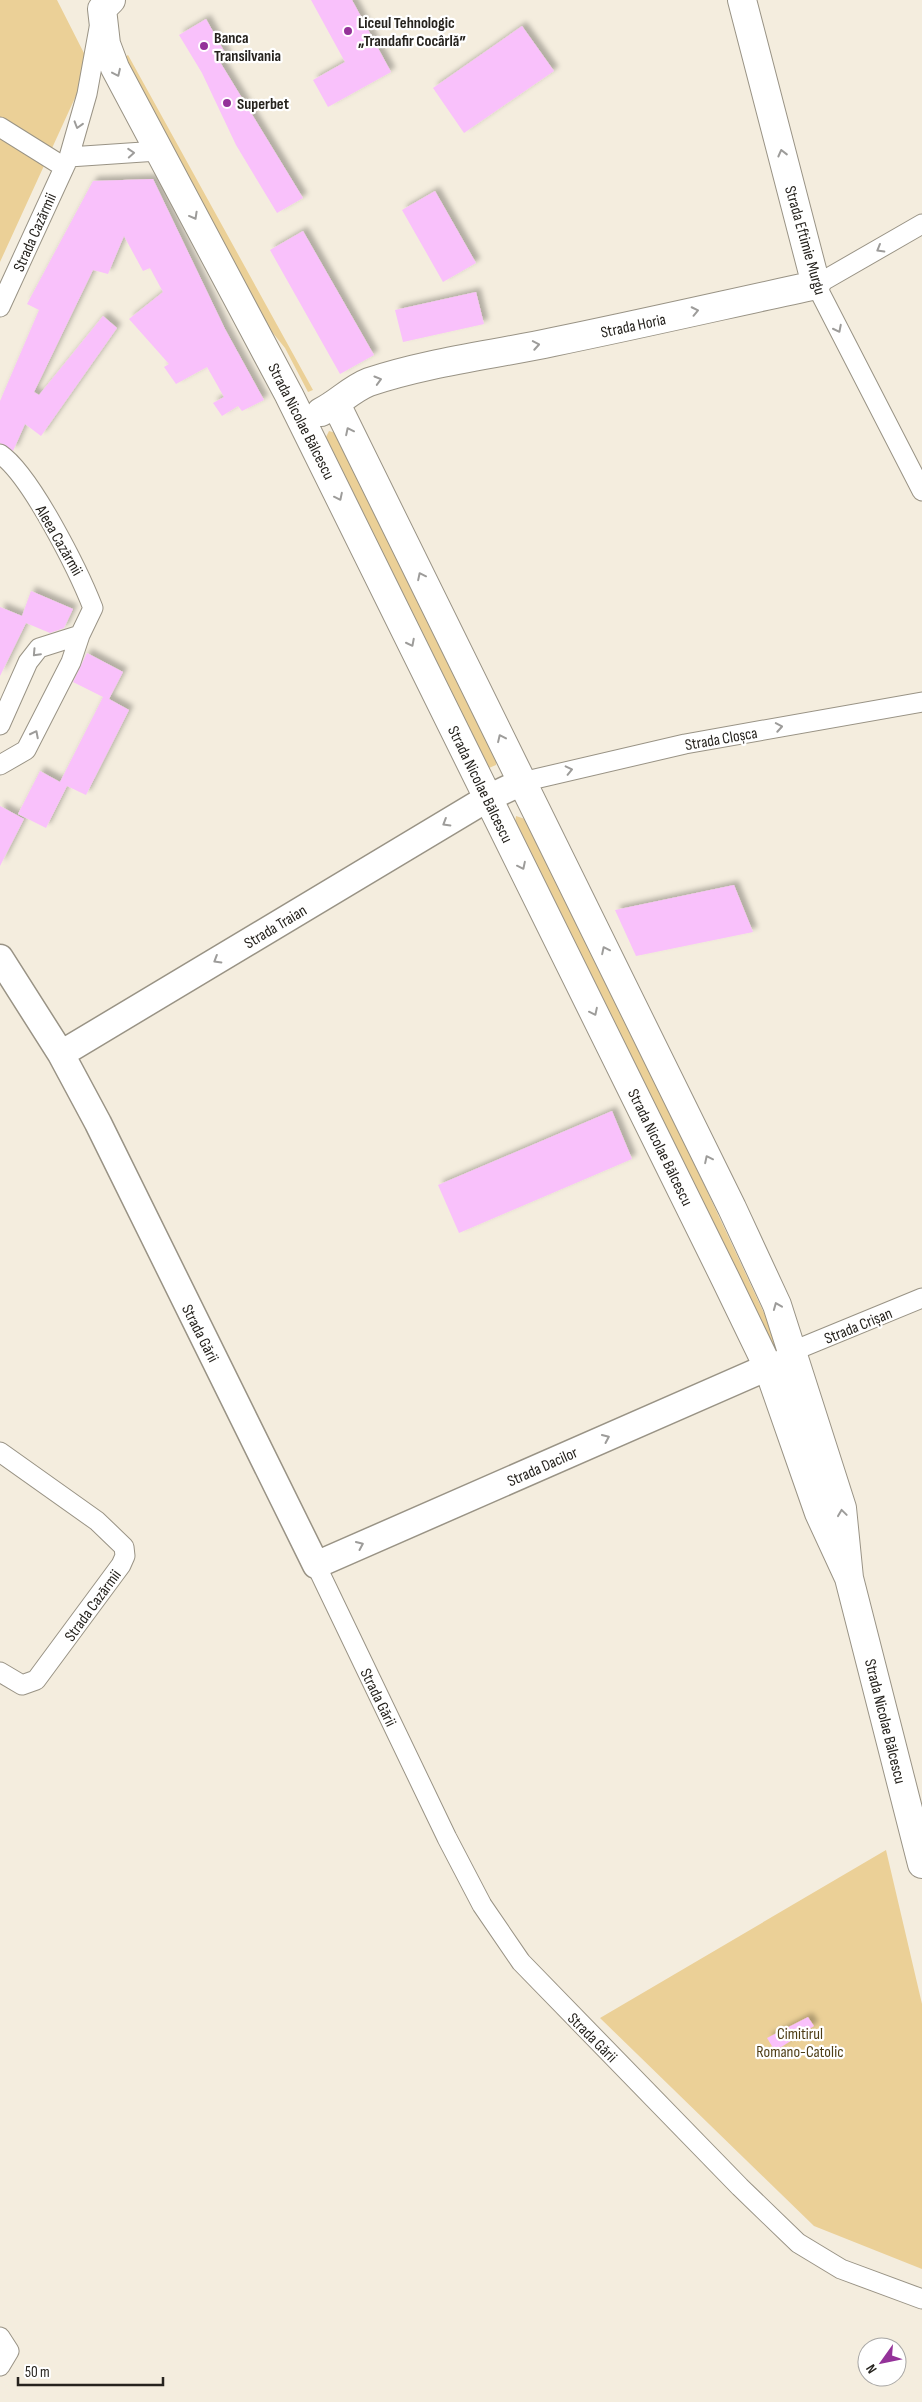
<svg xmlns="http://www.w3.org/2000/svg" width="922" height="2402" viewBox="0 0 922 2402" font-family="'Sofia Sans Condensed',sans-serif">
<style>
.green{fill:#ebd097}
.building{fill:#f9c1fb;filter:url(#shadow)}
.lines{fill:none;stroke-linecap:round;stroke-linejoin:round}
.street-casing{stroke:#999385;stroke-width:21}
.secondary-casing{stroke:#999385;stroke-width:29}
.primary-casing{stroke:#999385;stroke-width:30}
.street{stroke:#fff;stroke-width:19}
.secondary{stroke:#fff;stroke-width:26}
.primary{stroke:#fff;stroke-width:28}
.oneway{stroke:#9d9c9a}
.poi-dot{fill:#943299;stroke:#fff;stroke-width:2}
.labels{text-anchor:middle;stroke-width:4.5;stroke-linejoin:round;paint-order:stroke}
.poi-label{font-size:16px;font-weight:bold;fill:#26231e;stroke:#fff;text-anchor:start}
.street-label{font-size:16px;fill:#26231e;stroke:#fff}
.park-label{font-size:16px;fill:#4e3d15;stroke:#fff}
</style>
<defs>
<filter id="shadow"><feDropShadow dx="4.5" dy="-4.5" stdDeviation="2.5" flood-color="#0004"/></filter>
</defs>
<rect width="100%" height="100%" fill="#f4edde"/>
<path class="green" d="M0,0H57L90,65L0,262Z
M128,55L313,390L308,392L285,348L264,322L123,58Z
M329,431L336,433L496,759V765L489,768L483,766L325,439Z
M516,816L525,819L666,1103L777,1341L774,1348L769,1346L515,823Z
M886,1850L922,2004V2269L814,2226L600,2018Z"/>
<path class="building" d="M311,0H352L391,72L328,107L313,80L345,62Z
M206,19L228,58L220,62L303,198L277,213L236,145L202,73L179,35Z
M522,26L554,71L464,133L433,88Z
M153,179L225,329L264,400L242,411L238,406L222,416L213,403L224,397L207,367L176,384L164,367L169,364L129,319L163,292L150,268L143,271L124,236L108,274L93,270L34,392L39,395L103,316L117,328L41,436L25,424L13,451L0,443V401L39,310L27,304L93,181Z
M435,191L476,263L443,282L402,210Z
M303,231L374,355L340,374L270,250Z
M476,292L484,324L403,342L395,310Z
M31,591L73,609L64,628L50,633L26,623L0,676V607L22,616Z
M87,653L123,672L109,699L129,710L86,795L67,786L46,828L18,814L40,771L60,782L103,697L73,682Z
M0,806L24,819L0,866Z
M734,885L753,932L636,956L615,910Z
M612,1111L632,1159L459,1233L438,1185Z
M808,2017L814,2026L775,2051L767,2038Z"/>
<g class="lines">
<g class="street-casing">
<path id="street" d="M0,127L64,167
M69,157L158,151
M922,224L816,285L922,491
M0,307L69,157L87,94L99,28
M0,454C31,475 79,572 93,608L80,635L71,662L26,750L0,765
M0,725L28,662L39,648L80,635
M522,782L685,744L922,702
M782,1359L793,1351L922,1298
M0,1452L97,1521L124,1547L125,1556L121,1565L36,1680L22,1685L0,1672
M316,1565L447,1838L482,1905L521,1962L740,2187L798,2243L841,2269L922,2299
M0,2337L9,2351L0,2366"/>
</g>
<g class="secondary-casing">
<path id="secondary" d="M0,958L61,1054L98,1123L316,1565L768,1367
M61,1054L488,798L522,782"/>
</g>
<g class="primary-casing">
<path id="primary" d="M111,0L102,9L106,44L115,68L289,395L725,1278L768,1367L819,1513L849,1578
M336,404L732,1208L777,1305L842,1508L849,1578L922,1864
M321,412C339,403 351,389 369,382C429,362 492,355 553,342C641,324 728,304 816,285L742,0"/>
</g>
<use href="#street" class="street"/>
<use href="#secondary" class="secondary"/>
<use href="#primary" class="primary"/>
</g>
<defs><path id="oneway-chevron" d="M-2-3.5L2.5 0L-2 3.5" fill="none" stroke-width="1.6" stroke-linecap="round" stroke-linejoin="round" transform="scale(1.25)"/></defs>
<g class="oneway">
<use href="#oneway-chevron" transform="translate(117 73) rotate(65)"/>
<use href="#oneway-chevron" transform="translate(78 125) rotate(107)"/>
<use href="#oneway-chevron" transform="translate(131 153) rotate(-4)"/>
<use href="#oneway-chevron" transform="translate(782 153) rotate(-104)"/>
<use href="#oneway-chevron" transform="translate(194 216) rotate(61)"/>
<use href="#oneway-chevron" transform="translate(880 249) rotate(150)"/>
<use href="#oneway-chevron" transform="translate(695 311) rotate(-12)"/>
<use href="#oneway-chevron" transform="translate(838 329) rotate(63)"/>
<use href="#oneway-chevron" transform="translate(536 345) rotate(-10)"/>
<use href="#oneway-chevron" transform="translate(378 380) rotate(-16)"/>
<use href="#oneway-chevron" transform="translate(349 431) rotate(-116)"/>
<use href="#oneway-chevron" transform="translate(339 497) rotate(64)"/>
<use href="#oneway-chevron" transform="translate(421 576) rotate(-116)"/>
<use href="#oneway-chevron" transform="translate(411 643) rotate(63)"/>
<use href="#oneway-chevron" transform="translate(36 653) rotate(133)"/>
<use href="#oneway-chevron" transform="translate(779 727) rotate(-10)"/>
<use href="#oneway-chevron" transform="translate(35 734) rotate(-63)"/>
<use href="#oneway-chevron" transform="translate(501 738) rotate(-115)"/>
<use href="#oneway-chevron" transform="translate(569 770) rotate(-13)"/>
<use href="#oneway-chevron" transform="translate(446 823) rotate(149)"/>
<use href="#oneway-chevron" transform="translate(522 866) rotate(64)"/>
<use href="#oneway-chevron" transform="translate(605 950) rotate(-116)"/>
<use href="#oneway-chevron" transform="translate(217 960) rotate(149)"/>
<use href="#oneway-chevron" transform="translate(594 1012) rotate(64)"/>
<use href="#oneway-chevron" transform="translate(708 1159) rotate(-116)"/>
<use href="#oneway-chevron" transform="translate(777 1306) rotate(-112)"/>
<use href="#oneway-chevron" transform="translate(606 1438) rotate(-24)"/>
<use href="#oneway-chevron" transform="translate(842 1513) rotate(-98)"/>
<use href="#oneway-chevron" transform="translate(360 1545) rotate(-24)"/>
</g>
<g class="poi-dot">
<circle cx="348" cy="31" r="5"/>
<circle cx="204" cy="46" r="5"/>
<circle cx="227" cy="103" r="5"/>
</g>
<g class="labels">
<g class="poi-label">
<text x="358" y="28">Liceul Tehnologic<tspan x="358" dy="18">„Trandafir Cocârlă”</tspan></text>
<text x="214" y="43">Banca<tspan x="214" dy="18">Transilvania</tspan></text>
<text x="237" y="109">Superbet</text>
</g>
<g class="street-label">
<text transform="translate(34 232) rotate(-66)" y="6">Strada Cazărmii</text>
<text transform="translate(806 240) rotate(74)" y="6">Strada Eftimie Murgu</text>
<text transform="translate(633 325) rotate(-12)" y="6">Strada Horia</text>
<text transform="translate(302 421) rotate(63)" y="6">Strada Nicolae Bălcescu</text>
<text transform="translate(60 540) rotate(60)" y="6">Aleea Cazărmii</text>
<text transform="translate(721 738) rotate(-10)" y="6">Strada Cloșca</text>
<text transform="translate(481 784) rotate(64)" y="6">Strada Nicolae Bălcescu</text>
<text transform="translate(275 926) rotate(-31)" y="6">Strada Traian</text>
<text transform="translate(661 1147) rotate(64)" y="6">Strada Nicolae Bălcescu</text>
<text transform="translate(858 1325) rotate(-22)" y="6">Strada Crișan</text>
<text transform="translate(201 1333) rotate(63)" y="6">Strada Gării</text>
<text transform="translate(542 1466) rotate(-24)" y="6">Strada Dacilor</text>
<text transform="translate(92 1605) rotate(-54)" y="6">Strada Cazărmii</text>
<text transform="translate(379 1697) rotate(64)" y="6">Strada Gării</text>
<text transform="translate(886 1721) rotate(76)" y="6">Strada Nicolae Bălcescu</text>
<text transform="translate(593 2037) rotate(45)" y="6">Strada Gării</text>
</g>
<g class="park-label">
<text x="800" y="2039">Cimitirul<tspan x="800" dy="18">Romano-Catolic</tspan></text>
</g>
</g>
<g transform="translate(882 2362) rotate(237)"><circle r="24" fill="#ffffff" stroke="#a8a7a5"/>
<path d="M0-4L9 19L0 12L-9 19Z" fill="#943299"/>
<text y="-8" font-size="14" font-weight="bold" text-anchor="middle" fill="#26231e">N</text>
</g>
<path d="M18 2377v8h145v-8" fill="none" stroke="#26231e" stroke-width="2.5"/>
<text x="25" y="2377" font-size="15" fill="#26231e" stroke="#ffffff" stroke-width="4" paint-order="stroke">50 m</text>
</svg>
